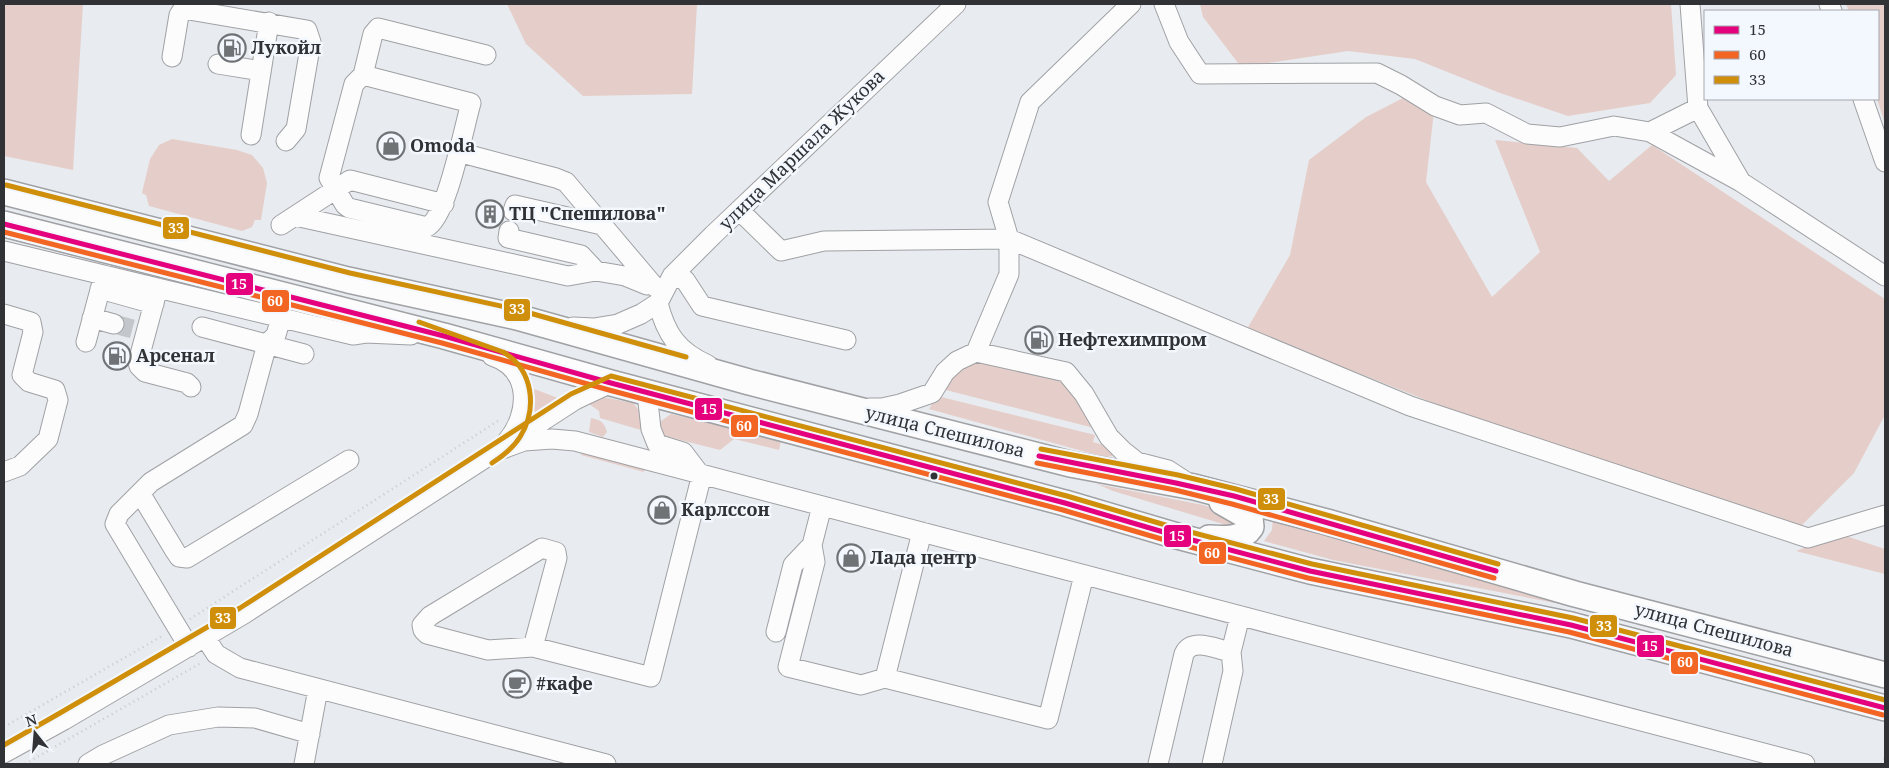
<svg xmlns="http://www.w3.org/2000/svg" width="1889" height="768" viewBox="0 0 1889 768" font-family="'Noto Serif',serif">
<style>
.green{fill:#e5cec9}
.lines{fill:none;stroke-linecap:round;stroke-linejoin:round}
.minor-tunnel{stroke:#c3c6ca;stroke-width:19;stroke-dasharray:19 9;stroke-linecap:butt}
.minor-casing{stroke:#9fa1a4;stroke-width:21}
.major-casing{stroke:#9fa1a4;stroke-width:28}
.path{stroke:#c9cbcc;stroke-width:2.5;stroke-dasharray:1 4;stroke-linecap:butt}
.minor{stroke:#fcfcfd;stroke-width:19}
.major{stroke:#fcfcfd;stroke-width:25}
.bus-1-casing{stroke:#f3f7fe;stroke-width:9}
.bus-2-casing{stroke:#f3f7fe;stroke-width:9}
.bus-3-casing{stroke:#f3f7fe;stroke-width:9}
.bus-1{stroke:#e5007d;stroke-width:5}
.bus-2{stroke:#f26522;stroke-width:5}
.bus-3{stroke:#cf8f0b;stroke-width:5}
.bus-dot{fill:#303235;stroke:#f3f7fe;stroke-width:2}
.labels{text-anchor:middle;stroke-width:5;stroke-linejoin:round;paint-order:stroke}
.poi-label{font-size:18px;font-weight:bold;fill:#303235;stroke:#f3f7fe;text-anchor:start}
.street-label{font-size:18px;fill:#303235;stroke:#f3f7fe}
.line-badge{stroke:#f3f7fe;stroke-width:2}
.badge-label{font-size:14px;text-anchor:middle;font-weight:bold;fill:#fff}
</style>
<rect width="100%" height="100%" fill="#e8ebef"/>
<path class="green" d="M4,4H83L73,170L4,156Z
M507,4H697L692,94L583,96L526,44Z
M1200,4H1671L1676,75L1650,103L1568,116L1500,93L1415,59L1348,51L1241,67L1203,17Z
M1846,4H1885V124L1877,99L1878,11H1849Z
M1405,97L1434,111L1426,182L1492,297L1540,252L1495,140L1577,148L1609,181L1652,145L1885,299V415L1854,473L1786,541L1544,452L1479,421L1247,329L1290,255L1309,160L1366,117Z
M172,139L237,150L252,155L263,168L267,183L261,220H255L252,227L242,231L149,206L146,195L142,193L150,159L159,145Z
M980,361L1066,382L1098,429L942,389C955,374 960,367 980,361Z
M529,387L563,400L527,428Z
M937,396L1095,435L1093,442L1110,447L1113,451L1112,456L1107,457L1086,452L929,409Z
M603,397L633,403C640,410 645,420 641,430L600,418L599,411L586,402Z
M671,414L781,440L779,450L734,439L720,450L665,436L661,432L660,422Z
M591,418C601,420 604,422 607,432L603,437L589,432Z
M584,449L646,465L644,472L581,455Z
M1097,484L1203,505L1233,515L1235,519L1230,525L1223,524L1113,491Z
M1273,516L1334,532L1571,606L1333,560L1264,541L1272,530Z
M1840,534L1885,549V574L1796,551Z"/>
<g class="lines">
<path class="minor-tunnel" d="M114,324L133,329"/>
<g class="minor-casing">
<path id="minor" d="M1164,4L1179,42L1200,74L1377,73L1401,85L1435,106L1460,115L1486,113L1527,134L1560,137L1614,126L1650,132L1741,182
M1690,4L1698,108L1741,182L1885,276
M1829,4L1832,11
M172,57L179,15L183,9L307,30L311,42L296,129L286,141
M218,64L261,71
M363,75L471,103C464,126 447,218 427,227L349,208L345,205L329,178L354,84Z
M363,75L373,34L378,28L486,55
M1863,99L1885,162
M1650,132L1698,108
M251,135L269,22
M458,152L556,178L566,182L654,286
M739,210L781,251L824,241L1009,239L1410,406L1808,538L1885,515
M513,211L515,205L602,225
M295,216L568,276L596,271L625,276L647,285
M281,225L350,180L444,204
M509,231L508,238L581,255L596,271
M4,251L353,335L366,333L411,335
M672,276L685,280L702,306L846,340
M158,288L138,362L139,366L145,372L187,383L191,387
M100,289L154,304
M658,303C666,334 677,351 708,365
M4,314L31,322L33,332L22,375L29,382L55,390L58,400L48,439L20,466L4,472
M92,318L114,324
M281,318L276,335L267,344L248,414L243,425L151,482L140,493L175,551L179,557L187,558L349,460
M202,327L304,354
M573,327L594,328L618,324L641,314L658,303L672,276L713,235L956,4
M86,342L104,275
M976,352L1009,274V239L998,202L1030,102L1131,4
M492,356C532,369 530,414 507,441
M647,393L651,429L657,444L683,452L699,473
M869,408H882L900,404L932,393L945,372L957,361L976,352L1066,372L1084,394L1109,437L1123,451L1137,462L1168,470L1185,481
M497,451L524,441L552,439L575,441L1805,764
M140,493L119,514L115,524L189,647
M922,532L885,678L1048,719L1084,575
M812,545L815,562L788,667L861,685L885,678
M542,548L556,552L557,558L533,647L488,650L427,634L423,630L422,625L430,616Z
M776,632L793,565L812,545L822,506
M205,637L216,654L240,668L606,764
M533,647L651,677L702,474
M4,753L64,720L244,614L575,400L611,383
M88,764L103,755L169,725L218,717L255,718L310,734
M304,764L318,689
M1158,764L1184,654C1192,637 1216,649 1231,652
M1212,764L1233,671L1231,652L1240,616"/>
</g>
<g class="major-casing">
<path id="major" d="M4,192L348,280L517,317L749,382L1070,464L1194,487L1327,522L1575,594L1885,675
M4,224L444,336L611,383L1065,503L1177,536L1310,571L1571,625L1885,708
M1209,538C1224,539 1243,540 1251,527L1250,518L1222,502"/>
</g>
<path class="path" d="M190,619L501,419
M4,727L164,635
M25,764L201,663
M1882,764L1885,757"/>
<use href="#minor" class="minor"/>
<use href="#major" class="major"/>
<g class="bus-1-casing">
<path id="bus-1" d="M4,224L444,336L611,383L1065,503L1177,536L1310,571L1571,625L1885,708
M1039,456L1176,483L1234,496L1496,571"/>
</g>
<g class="bus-2-casing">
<path id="bus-2" d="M4,232L442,343L609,390L1063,510L1175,543L1308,578L1569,632L1883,715
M1037,463L1175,490L1232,504L1494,578"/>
</g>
<g class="bus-3-casing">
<path id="bus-3" d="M6,185L350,273L519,310L686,357
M419,322L503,352C533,369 538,408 520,437C513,448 503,456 492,463
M1041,449L1178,475L1236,489L1498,564
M4,745L60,713L240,608L571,394L611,376L1067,496L1179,529L1312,564L1573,618L1885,700"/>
</g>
<use href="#bus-1" class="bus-1"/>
<use href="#bus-2" class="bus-2"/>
<use href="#bus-3" class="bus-3"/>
</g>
<defs>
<g id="fuel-ring" transform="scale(1.4375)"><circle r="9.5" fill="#f3f7fe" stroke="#707376" stroke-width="1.5"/><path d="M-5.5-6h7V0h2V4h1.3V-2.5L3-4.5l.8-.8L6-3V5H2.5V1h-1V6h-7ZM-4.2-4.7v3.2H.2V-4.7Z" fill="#707376"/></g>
<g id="shop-ring" transform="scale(1.4375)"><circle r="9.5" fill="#f3f7fe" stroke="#707376" stroke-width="1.5"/><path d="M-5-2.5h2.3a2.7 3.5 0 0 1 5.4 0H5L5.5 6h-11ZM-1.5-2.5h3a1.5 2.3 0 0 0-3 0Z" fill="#707376"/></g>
<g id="building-ring" transform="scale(1.4375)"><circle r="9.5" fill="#f3f7fe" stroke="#707376" stroke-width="1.5"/><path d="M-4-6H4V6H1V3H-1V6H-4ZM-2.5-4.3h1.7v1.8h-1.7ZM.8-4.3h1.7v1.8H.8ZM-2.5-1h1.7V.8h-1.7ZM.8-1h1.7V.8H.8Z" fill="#707376"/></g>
<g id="cafe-ring" transform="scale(1.4375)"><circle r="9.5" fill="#f3f7fe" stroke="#707376" stroke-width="1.5"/><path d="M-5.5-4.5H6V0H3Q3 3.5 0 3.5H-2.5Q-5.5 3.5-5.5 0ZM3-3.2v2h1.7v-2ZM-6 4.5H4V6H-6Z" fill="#707376"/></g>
</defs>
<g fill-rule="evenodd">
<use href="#fuel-ring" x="232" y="48"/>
<use href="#shop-ring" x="391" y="146"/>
<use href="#building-ring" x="490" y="214"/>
<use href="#fuel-ring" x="1039" y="340"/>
<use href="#fuel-ring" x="117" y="356"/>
<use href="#shop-ring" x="662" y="510"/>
<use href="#shop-ring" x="851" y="558"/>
<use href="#cafe-ring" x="517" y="684"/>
</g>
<circle class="bus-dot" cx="934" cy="476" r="4.5"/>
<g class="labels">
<g class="poi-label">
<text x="251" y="54">Лукойл</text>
<text x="410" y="152">Omoda</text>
<text x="509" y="220">ТЦ "Спешилова"</text>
<text x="1058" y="346">Нефтехимпром</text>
<text x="136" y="362">Арсенал</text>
<text x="681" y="516">Карлссон</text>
<text x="870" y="564">Лада центр</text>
<text x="536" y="690">#кафе</text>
</g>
<g class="street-label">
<text transform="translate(802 150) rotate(-44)" y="6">улица Маршала Жукова</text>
<text transform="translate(945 432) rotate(14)" y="6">улица Спешилова</text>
<text transform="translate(1714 630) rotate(15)" y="6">улица Спешилова</text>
</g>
</g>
<g class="line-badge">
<rect x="162" y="216" width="28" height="24" rx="5" fill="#cf8f0b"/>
<rect x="225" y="272" width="29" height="24" rx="5" fill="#e5007d"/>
<rect x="261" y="289" width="29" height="24" rx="5" fill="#f26522"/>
<rect x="503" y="298" width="28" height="24" rx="5" fill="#cf8f0b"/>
<rect x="694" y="397" width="29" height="24" rx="5" fill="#e5007d"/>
<rect x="730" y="414" width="29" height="24" rx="5" fill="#f26522"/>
<rect x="1257" y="487" width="29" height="24" rx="5" fill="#cf8f0b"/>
<rect x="1163" y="524" width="29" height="24" rx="5" fill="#e5007d"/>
<rect x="1198" y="541" width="29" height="24" rx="5" fill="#f26522"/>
<rect x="209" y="606" width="28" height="24" rx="5" fill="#cf8f0b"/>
<rect x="1589" y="614" width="29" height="24" rx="5" fill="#cf8f0b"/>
<rect x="1636" y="634" width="29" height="24" rx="5" fill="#e5007d"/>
<rect x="1670" y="651" width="29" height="24" rx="5" fill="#f26522"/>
</g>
<g class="badge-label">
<text x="176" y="233">33</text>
<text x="239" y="289">15</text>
<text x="275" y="306">60</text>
<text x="517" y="314">33</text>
<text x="709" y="414">15</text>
<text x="744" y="431">60</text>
<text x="1271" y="504">33</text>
<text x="1177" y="541">15</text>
<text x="1212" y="558">60</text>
<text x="223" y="623">33</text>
<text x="1604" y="631">33</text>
<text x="1650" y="651">15</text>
<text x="1685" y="667">60</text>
</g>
<rect width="1889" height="768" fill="none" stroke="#303235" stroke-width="10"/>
<rect x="1704" y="10" width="175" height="90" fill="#f3f7fe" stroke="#a5a8ae"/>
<rect x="1714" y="26" width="25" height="8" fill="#e5007d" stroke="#a5a8ae"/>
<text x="1749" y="35" font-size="15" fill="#303235">15</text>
<rect x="1714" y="51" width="25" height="8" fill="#f26522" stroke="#a5a8ae"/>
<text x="1749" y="60" font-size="15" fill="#303235">60</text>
<rect x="1714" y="76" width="25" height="8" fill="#cf8f0b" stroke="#a5a8ae"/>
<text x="1749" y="85" font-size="15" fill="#303235">33</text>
<g transform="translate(35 733) rotate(343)" stroke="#f3f7fe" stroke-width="4" paint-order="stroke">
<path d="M0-4L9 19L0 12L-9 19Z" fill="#303235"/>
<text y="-8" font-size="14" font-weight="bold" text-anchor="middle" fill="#303235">N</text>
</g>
</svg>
